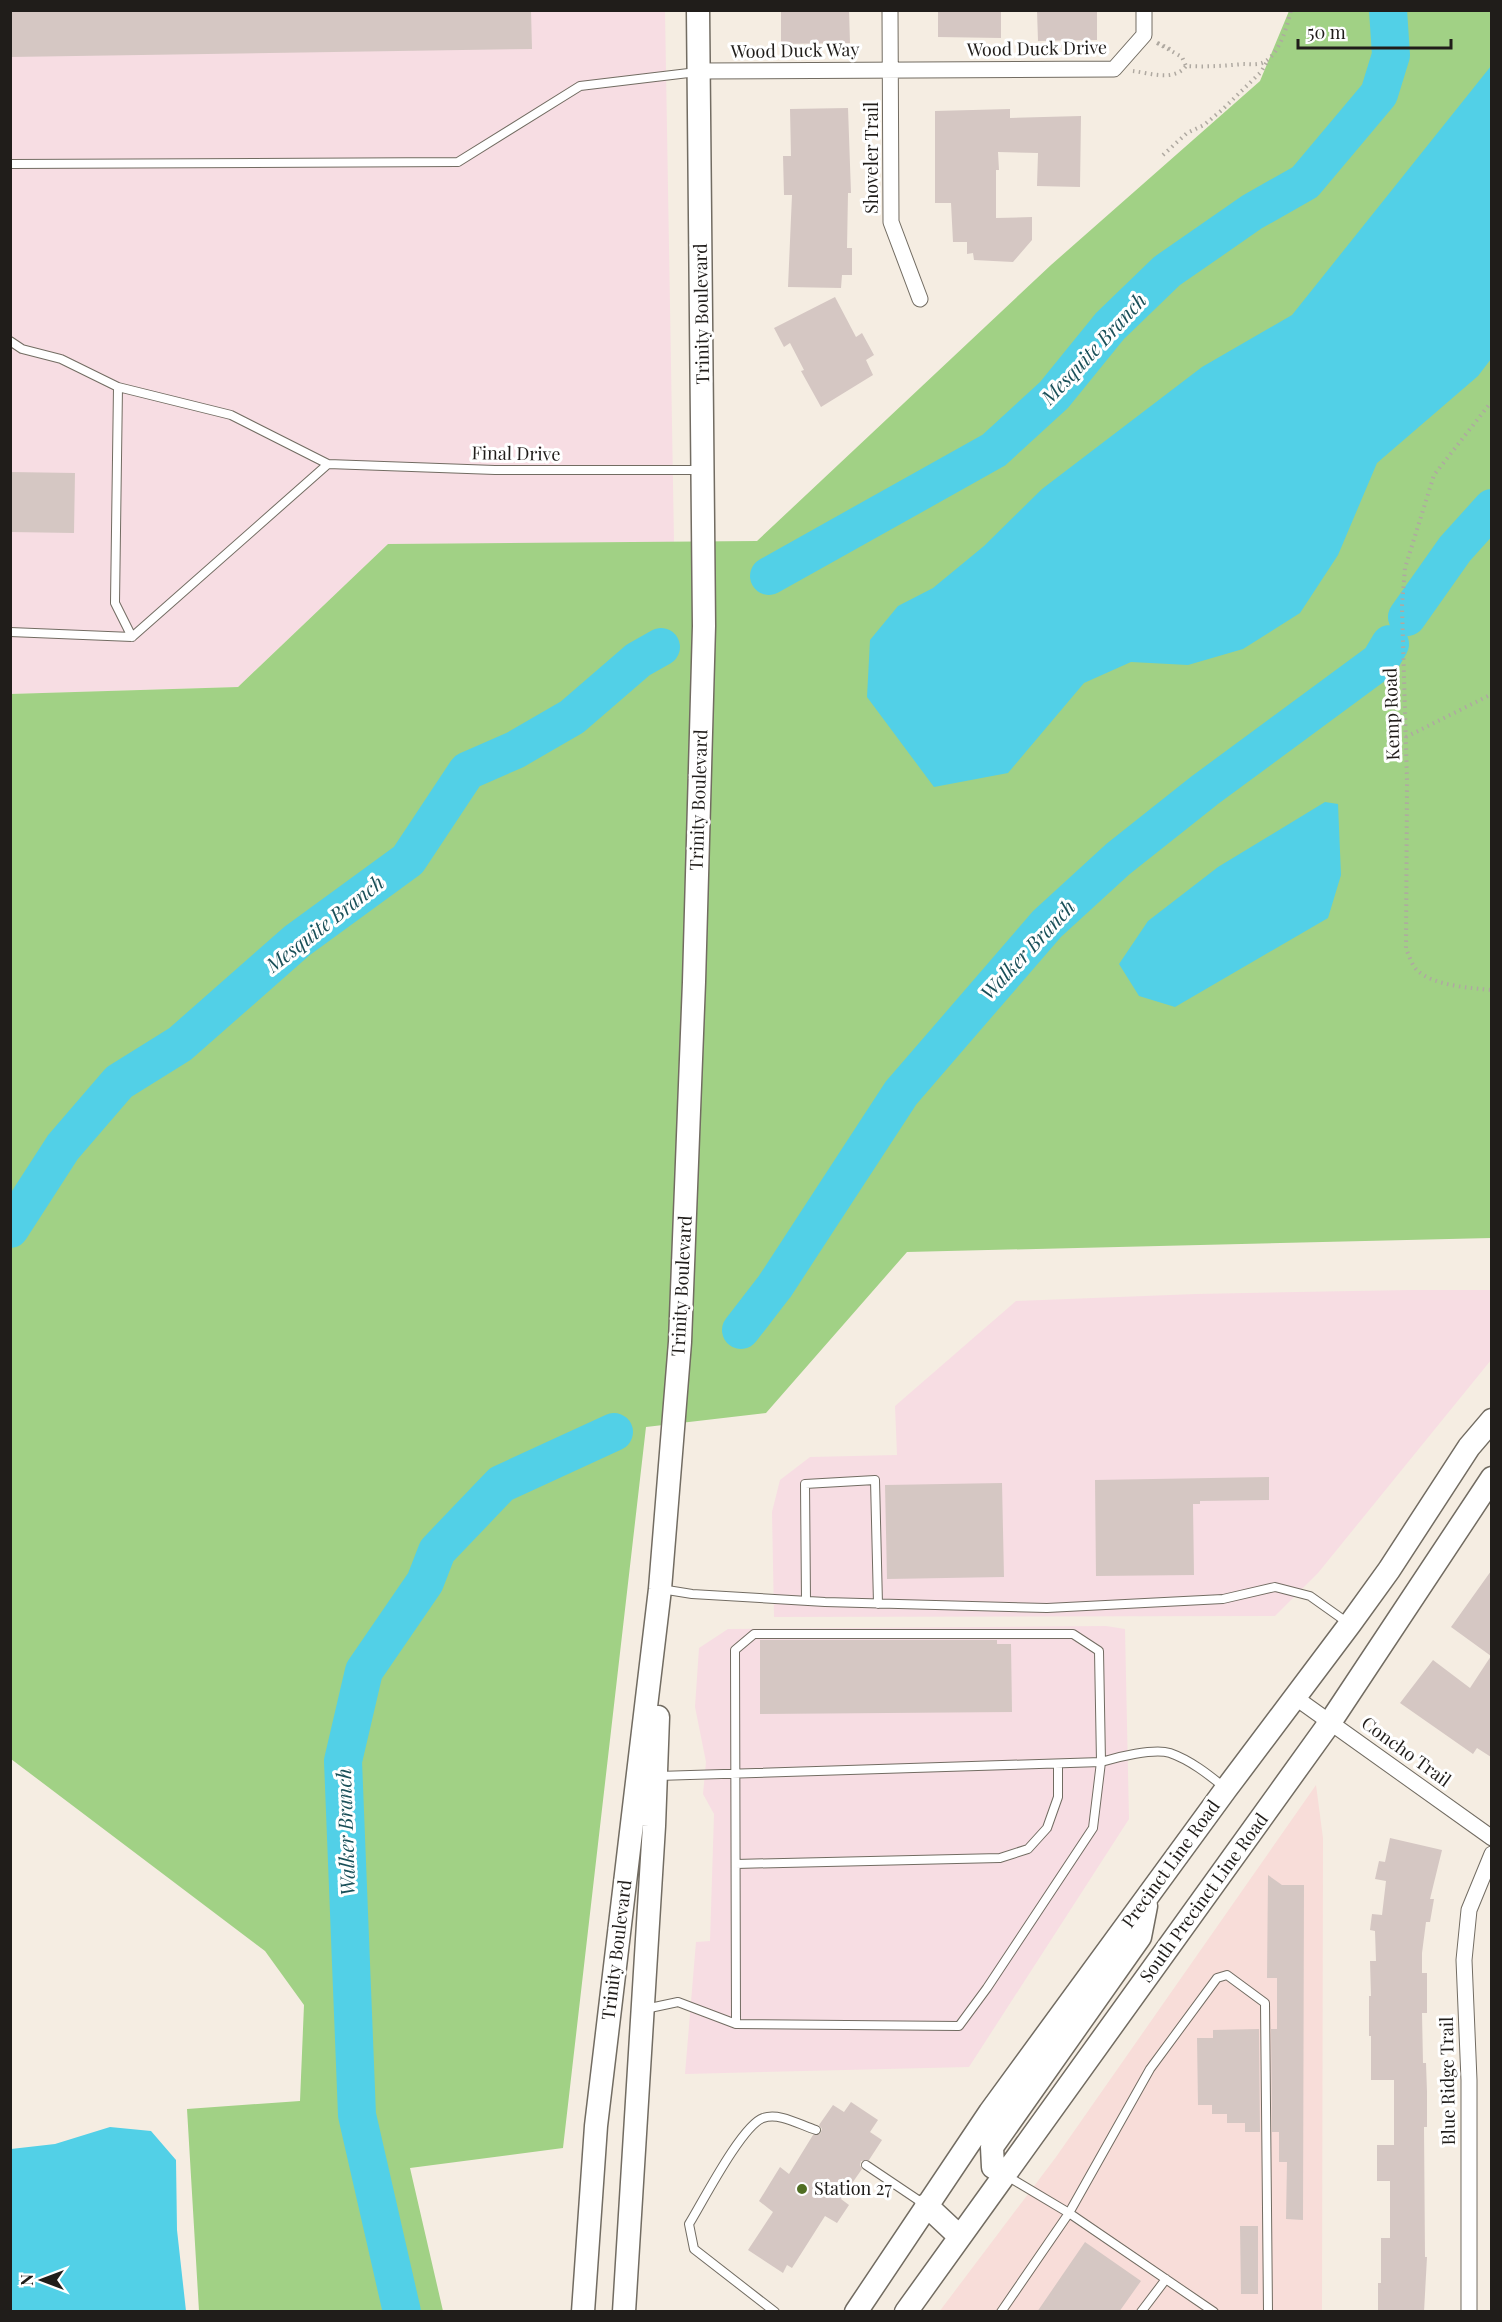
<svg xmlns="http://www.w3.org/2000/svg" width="1502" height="2322" viewBox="0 0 1502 2322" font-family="'Playfair Display',serif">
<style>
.commercial{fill:#f8ddd9}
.industrial{fill:#f7dde3}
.forest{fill:#a1d185}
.water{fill:#52d0e7}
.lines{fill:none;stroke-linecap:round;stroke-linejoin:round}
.river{stroke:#52d0e7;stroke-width:38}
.building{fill:#d5c7c3}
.service-casing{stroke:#726c62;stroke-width:10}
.minor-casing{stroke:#726c62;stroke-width:17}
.secondary-casing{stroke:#726c62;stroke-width:25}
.path{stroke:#afa9a1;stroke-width:4;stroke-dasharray:1.5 4.5;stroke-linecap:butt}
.service{stroke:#fff;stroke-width:8}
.minor{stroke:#fff;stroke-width:15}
.secondary{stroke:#fff;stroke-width:22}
.poi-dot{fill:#506e23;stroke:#fff;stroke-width:2}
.labels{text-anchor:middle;stroke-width:6;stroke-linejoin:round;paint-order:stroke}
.street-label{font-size:18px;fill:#201d1a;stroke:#fff}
.poi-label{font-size:18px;fill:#201d1a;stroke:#fff;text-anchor:start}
.water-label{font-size:20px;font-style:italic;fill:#1a5059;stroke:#fff}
</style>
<rect width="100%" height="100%" fill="#f5ede2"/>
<path class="commercial" d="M1316,1785L1323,1838L1322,2311L939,2312L1056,2157Z"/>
<path class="industrial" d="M10,11H665L674,542L388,544L238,687L11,694Z
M1408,1290H1491V1360L1318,1573L1275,1616L774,1617L772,1512L780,1480L810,1457L897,1455L895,1406L1016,1301L1196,1294Z
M1106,1626L1125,1629L1129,1819L969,2067L685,2074L696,1942L710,1941L714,1814L703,1794L706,1762L695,1707L699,1648L728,1629Z"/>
<path class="forest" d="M1289,11H1491V1238L907,1252L766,1413L646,1427L563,2148L410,2168L443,2311H199L187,2109L300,2101L304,2005L265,1951L11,1759L10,694L238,687L388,544L757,541L1051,265L1260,81Z"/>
<path class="water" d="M1491,66V359L1478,376L1377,463L1338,555L1300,613L1243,649L1188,665L1131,662L1084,683L1008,773L934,787L867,697L870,640L898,606L933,588L984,546L1042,489L1202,367L1292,315Z
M1325,802L1338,804L1341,875L1328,918L1175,1007L1139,996L1119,964L1148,921L1218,867Z
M110,2127L151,2131L176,2160L177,2230L186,2311H11V2149L55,2144Z"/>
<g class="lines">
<path class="river" d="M769,576L994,450L1054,395L1110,326L1167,271L1252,212L1305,182L1379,94L1391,55L1388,10
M1407,617L1455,549L1492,508
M10,1229L63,1147L119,1082L180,1044L297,941L408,860L467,771L515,750L572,717L638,660L661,647
M741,1330L775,1286L901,1093L1047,924L1118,859L1205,790L1380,661L1390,644
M402,2312L357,2115L343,1761L364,1671L425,1582L437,1551L501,1484L614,1432"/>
</g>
<path class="building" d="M10,10H531L532,49L10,57Z
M781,10H849L850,43L781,44Z
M938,10H1001V38L938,37Z
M1037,10H1097V40L1038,41Z
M848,108L851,193H848L847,248H852V275H842L841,288L788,287L792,195H784L783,156H791L790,109Z
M1010,109V118L1081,116L1080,187L1037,186L1038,153L998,152L999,170H996V218L1032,217V240L1013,262L974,260L973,253L967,254V242H953L951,203H935V111Z
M835,297L856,337L862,333L874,355L866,360L873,375L821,407L801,371L804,370L790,343L784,347L774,328Z
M10,472L75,473L74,533L10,532Z
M1269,1477V1500L1200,1501V1504H1193L1194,1575L1096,1576L1095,1480Z
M1002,1483L1004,1577L887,1579L885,1485Z
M1491,1571V1656L1451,1627Z
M760,1640H997V1644H1011L1012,1712L760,1714Z
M1491,1656V1757L1477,1748L1473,1754L1400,1703L1433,1660L1470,1688Z
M1390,1838L1442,1850L1430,1899H1434L1430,1922H1426L1422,1953V1973H1427V2013H1422L1423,2063H1426L1427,2092V2127H1424L1425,2257H1427L1424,2312H1378V2283H1381V2238H1390V2181H1377V2145H1394V2080H1371V2036H1369V1996H1371L1370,1961H1376L1375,1931L1370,1930L1372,1914L1382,1915L1386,1881L1375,1879L1379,1861L1385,1862Z
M1268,1875L1282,1885H1304L1303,2220L1286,2219L1287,2162H1279V2132H1272L1271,2029H1277V1978H1267Z
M1259,2029L1260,2132H1245V2123H1227V2114H1212V2105H1198L1197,2038H1213V2030Z
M851,2102L878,2120L870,2132L882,2140L869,2160L861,2161L860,2165L862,2169L841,2199L849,2205L837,2223L825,2216L792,2268L787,2265L783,2273L748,2250L773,2212L759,2201L780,2167L789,2174L813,2135L820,2134L822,2129L819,2125L833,2105L844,2112Z
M1240,2226H1258V2294H1241Z
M1085,2242L1141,2281L1119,2312H1037Z"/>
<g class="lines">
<g class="service-casing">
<path id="service" d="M10,164L458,162L580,86L697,72
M10,341L22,349L61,359L118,387
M328,464L132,637L115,603L118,387L231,415L328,464L495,470H700
M10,632L132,637
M661,1589L692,1594L825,1602L1047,1608L1223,1599L1275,1587L1310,1596L1348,1623
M806,1601L805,1484L875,1480L878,1604
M658,1776L1101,1762L1099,1651L1073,1634H754L735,1650L736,2024
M736,1864L1000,1858L1028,1849L1047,1828L1058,1797V1764
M645,2009L678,2002L736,2024L959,2026L987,1988L1093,1828L1101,1762C1117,1757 1154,1748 1170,1753C1190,1760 1208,1774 1225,1788
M866,2165L924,2204
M1007,2176L1069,2213L1214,2312
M775,2312L694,2249L689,2224C702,2203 742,2125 763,2118C779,2112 800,2125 816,2130
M1001,2312L1069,2213L1150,2069L1217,1978L1227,1975L1265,2003L1268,2312
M1141,2312L1166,2279"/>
</g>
<g class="minor-casing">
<path id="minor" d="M890,10L891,222L920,299
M699,71L1114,69L1144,35V10
M1296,1698L1492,1838
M1469,2312V2080L1464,1960L1469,1910L1492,1854"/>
</g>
<g class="secondary-casing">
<path id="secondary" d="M1004,2174L993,2167L992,2147L1140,1937L1146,1906
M926,2205L959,2236
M583,2312L596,2126L660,1589L680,1342L694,982L704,626L698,10
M624,2312L654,1826L658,1717
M856,2312L990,2112L1226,1789L1350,1624L1389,1570L1469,1447L1492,1420
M906,2312L1331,1721L1492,1478"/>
</g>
<path class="path" d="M1157,43L1182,57L1186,66C1205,67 1223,66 1243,64C1249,64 1256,65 1262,63C1279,56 1287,27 1291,10
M1158,43L1174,51
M1133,71C1150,73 1174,82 1186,66
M1163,155L1187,133L1204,125L1223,109L1261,72L1268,60
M1492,401L1434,475L1405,568L1402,606L1407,781L1406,949C1409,955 1412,966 1417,970C1433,986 1471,988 1492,990
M1406,737L1492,694"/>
<use href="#service" class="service"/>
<use href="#minor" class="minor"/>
<use href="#secondary" class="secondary"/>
</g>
<circle class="poi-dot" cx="802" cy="2189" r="6"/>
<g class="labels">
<g class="street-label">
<text transform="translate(1037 49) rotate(-1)" y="6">Wood Duck Drive</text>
<text transform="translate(795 51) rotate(-1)" y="6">Wood Duck Way</text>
<text transform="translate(872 158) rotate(-90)" y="6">Shoveler Trail</text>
<text transform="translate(702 314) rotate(-91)" y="6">Trinity Boulevard</text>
<text transform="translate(516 454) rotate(1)" y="6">Final Drive</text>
<text transform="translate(1392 714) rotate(-92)" y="6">Kemp Road</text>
<text transform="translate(699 800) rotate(-88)" y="6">Trinity Boulevard</text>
<text transform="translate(682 1286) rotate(-87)" y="6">Trinity Boulevard</text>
<text transform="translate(1406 1752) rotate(36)" y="6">Concho Trail</text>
<text transform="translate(1171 1864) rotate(-54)" y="6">Precinct Line Road</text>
<text transform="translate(1204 1898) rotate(-54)" y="6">South Precinct Line Road</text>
<text transform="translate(617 1950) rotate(-83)" y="6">Trinity Boulevard</text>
<text transform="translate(1448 2081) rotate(-91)" y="6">Blue Ridge Trail</text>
</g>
<g class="poi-label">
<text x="814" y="2195">Station 27</text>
</g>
<g class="water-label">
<text transform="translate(1094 349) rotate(-47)" y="7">Mesquite Branch</text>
<text transform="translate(325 924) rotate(-38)" y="7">Mesquite Branch</text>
<text transform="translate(1028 950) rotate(-47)" y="7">Walker Branch</text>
<text transform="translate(346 1832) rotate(-92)" y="7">Walker Branch</text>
</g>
</g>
<rect width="1502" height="2322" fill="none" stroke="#201d1a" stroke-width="24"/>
<g transform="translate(42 2280) rotate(270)" stroke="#ffffff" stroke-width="4.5" paint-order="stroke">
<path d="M0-4.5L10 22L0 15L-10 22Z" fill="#201d1a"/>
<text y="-9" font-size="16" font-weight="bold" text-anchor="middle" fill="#201d1a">N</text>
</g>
<path d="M1298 39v9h153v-9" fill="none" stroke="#201d1a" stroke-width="3"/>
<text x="1307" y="39" font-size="18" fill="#201d1a" stroke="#ffffff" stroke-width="4.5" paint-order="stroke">50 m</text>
</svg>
